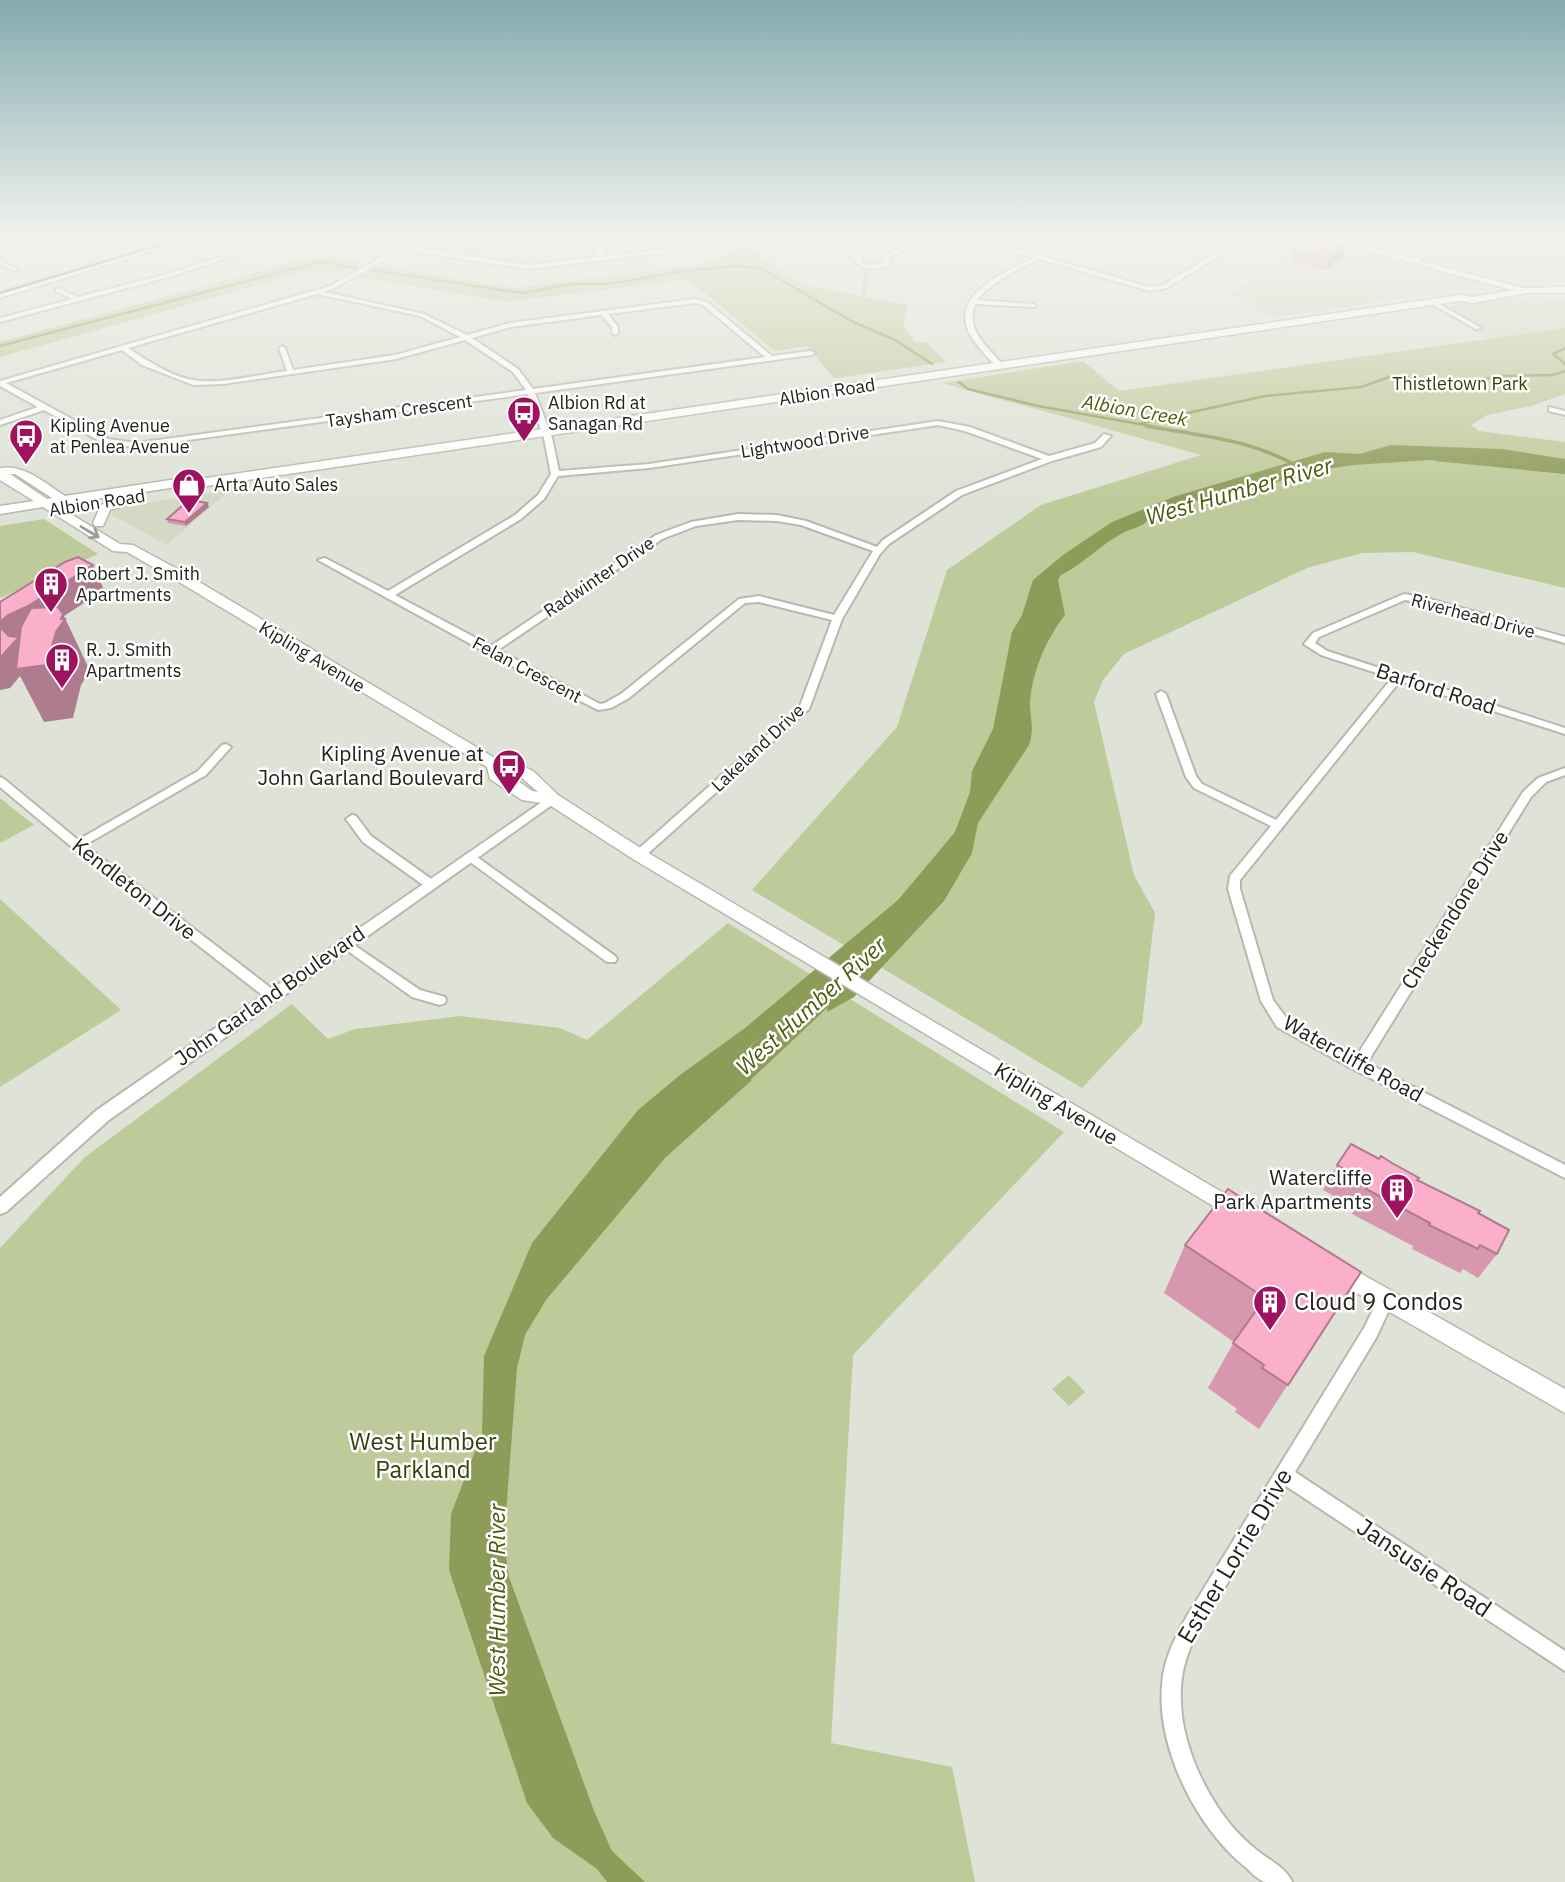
<svg xmlns="http://www.w3.org/2000/svg" width="1565" height="1882" viewBox="0 0 1565 1882" font-family="'IBM Plex Sans',sans-serif">
<style>
.built{fill:#d4d9c6}
.green{fill:#bfca9a}
.water{fill:#8e9c59}
.lines{fill:none;stroke-linecap:round;stroke-linejoin:round}
.stream-far1{stroke:#8e9c59;stroke-width:2.5}
.stream{stroke:#8e9c59;stroke-width:3.5}
.river{fill:#8e9c59;fill-rule:evenodd}
.minor-casing{stroke:#b6b9ae;stroke-width:4}
.tertiary-casing{stroke:#b6b9ae;stroke-width:4}
.secondary-casing{stroke:#b6b9ae;stroke-width:3}
.minor{fill:#fff;fill-rule:evenodd}
.tertiary{fill:#fff;fill-rule:evenodd}
.secondary{fill:#fff;fill-rule:evenodd}
.tram{stroke:#656660;stroke-width:2}
.wall{fill:#d797af}
.shaded-wall{fill:#af7b8e}
.building{fill:#fab0cb;stroke:#af7b8e;stroke-width:2}
.oneway{stroke:#9c9c9a}
.labels{text-anchor:middle;stroke-width:5;stroke-linejoin:round;paint-order:stroke}
.far-park-label{font-size:18px;fill:#38400c;stroke:#fff}
.far-street-label{font-size:18px;fill:#22231f;stroke:#fff}
.far-poi-label{font-size:18px;fill:#22231f;stroke:#fff;text-anchor:start}
.far-water-label{font-size:19px;font-style:italic;fill:#4f5a0c;stroke:#fff}
.street-label{font-size:21px;fill:#22231f;stroke:#fff}
.poi-label{font-size:21px;fill:#22231f;stroke:#fff;text-anchor:end}
.water-label{font-size:23px;font-style:italic;fill:#4f5a0c;stroke:#fff}
.near-poi-label{font-size:24px;fill:#22231f;stroke:#fff;text-anchor:start}
.near-park-label{font-size:24px;fill:#38400c;stroke:#fff}
.near-street-label{font-size:24px;fill:#22231f;stroke:#fff}
</style>
<rect width="100%" height="100%" fill="#dfe2d6"/>
<path class="built" d="M366,237H545L543,244L555,260L517,262Z
M1339,237H1432L1437,238L1414,255Z
M1311,239L1475,282L1474,287L1272,318L1241,297L1229,295Z
M1446,242L1519,258L1565,260V282L1519,281L1427,257Z
M1538,296L1565,302V328L1487,339L1435,308Z
M230,490L167,545L110,514L116,508L126,506Z"/>
<path class="green" d="M747,246L804,285L861,296L865,268H869L866,297L907,305L904,327L915,343L926,342L946,362L802,383L834,378L807,346L775,351L688,279L507,302L360,277L379,266L514,288L701,265Z
M328,258L361,263L341,274L309,271L0,357V342L301,260Z
M1565,328V394L1531,406L1487,415L1471,425L1479,431L1565,442V588L1413,552L1362,553L1307,568L1124,654L1103,680L1094,702L1134,875L1155,913L1142,1024L1082,1088L752,890L897,727L947,570L1041,505L1201,455L942,383L1083,361L1119,391Z
M44,519L98,554L0,598V526Z
M0,798L34,825L0,843Z
M0,899L121,1010L0,1087Z
M728,923L1064,1132L853,1355L831,1743L952,1767L975,1882H0V1248L85,1157L292,1004L328,1039L355,1029L460,1016L560,1028L587,1040Z
M1069,1375L1085,1392L1069,1406L1052,1389Z"/>
<path class="water" d="M1391,445L1503,449L1565,459V474L1498,461L1430,460L1353,465L1307,472L1234,496L1199,500L1148,520C1141,528 1132,528 1123,533C1101,544 1085,563 1061,575L1058,580L1065,615C1046,639 1030,676 1030,707C1031,721 1034,730 1029,745L978,823L972,853L944,901L854,997L827,1012L829,992L811,999L751,1045L737,1069L741,1081L752,1080L666,1157L546,1300L525,1335L517,1368L504,1541L509,1577L594,1811L612,1851L645,1882H607L597,1869L553,1838L527,1803L449,1570L451,1514L482,1433L484,1356L532,1243L638,1110L680,1075L745,1028L898,900L955,832L970,792L972,771L993,729L1012,632L1022,615L1033,580L1063,555L1112,522L1176,496L1325,452L1359,454Z"/>
<g class="lines">
<path class="stream-far1" d="M0,346L319,262L522,293L572,284H610L683,271L737,266L761,268L851,321L895,340L932,364
M1565,348L1553,354L1565,364
M959,382L968,389L1038,406L1156,427
M1138,424L1265,396L1361,387L1395,375L1443,385L1465,384L1498,376L1553,375L1565,371"/>
<path class="stream" d="M1146,426C1197,435 1248,439 1293,464"/>
<path class="river" d="M1441,453L1565,464V474L1435,461L1433,458Z
M850,962L859,964L863,971L859,978L725,1104L715,1107L705,1104L701,1096L705,1088L841,964Z"/>
<g class="minor-casing">
<path id="minor" d="M282,237H292L172,276L0,322V318L72,299L56,291V289H60L78,297L168,274Z
M329,237H345L529,265L599,257L589,237H595L605,256C629,253 654,252 677,246C688,243 697,237 709,237L684,248L662,253L529,269L403,250L334,288L324,292L424,314L467,335L510,323L695,299L707,302L772,356L811,351L815,353L811,355L535,393L552,438L559,471L649,464L938,421L970,427L1049,456L1095,443L1104,434L1111,436L1101,447L1052,461L962,495L889,544L880,554L842,619L809,709L643,858H635L633,855L635,852L800,706L832,620L759,602L745,603L629,698L611,708L598,710L487,653L318,560L325,558L388,591L515,515L538,495L551,474L544,438L528,394L136,447L103,443L44,410L0,425V420L38,407L0,386V381L330,286L396,249ZM317,294L420,316L460,337L395,355L293,370L285,348L282,346L279,348L287,371C261,374 218,385 193,380C172,377 146,360 128,348ZM695,303L703,305L765,357L533,389L518,369L472,338L511,327L601,315L612,327V333L615,335L618,333V327L608,314ZM465,340L513,372L526,390L136,443L108,439L6,383L122,350L142,365L193,385L223,384L396,359ZM938,425L965,431L1042,459L956,491L883,540L877,547L806,521L777,515L738,514L691,522L656,535L491,646L395,595L521,519L544,499L558,476L649,468ZM738,520L777,521L801,525L873,551L834,615L759,596L739,599L621,694L605,703L600,704L498,650L662,539L696,526Z
M788,237H798L856,255L862,258L861,262C869,266 877,266 885,262L883,256L923,237H931L888,258L891,263C880,271 865,271 855,262L856,260L852,257Z
M964,237H974L1150,287L1163,285L1209,257L1139,237H1149L1217,257L1167,288L1150,291L1039,259C1017,271 993,281 977,300L1033,304L1036,306L1035,307L975,304C965,331 988,347 1004,366L1000,368C990,362 981,350 974,341C943,297 1002,274 1033,258Z
M1441,237H1448L1418,261H1414V259Z
M1495,237H1517L1565,242V246Z
M0,260L17,269L18,270L13,271L0,264Z
M1430,301H1434L1481,328L1476,329L1430,303Z
M1549,407L1565,411V415L1549,411Z
M1404,594L1422,597L1565,637V643L1418,602L1405,600L1319,637L1315,643L1327,651L1565,728V734L1400,681L1240,880V889L1273,1000L1287,1019L1356,1057L1523,792L1538,778L1565,768V775L1546,782L1531,797L1367,1063L1565,1165V1178L1353,1069L1277,1027L1261,1001L1228,889L1230,876L1271,826L1194,788L1186,777L1156,694L1161,691L1166,694L1196,776L1202,784L1276,820L1392,678L1321,655L1304,644L1313,633Z
M226,744L231,747L206,775L85,845L276,992L277,995L276,998H266L73,848L0,787V777L4,779L78,840L198,771L222,745Z
M352,815L356,816L371,836L434,881L436,884L434,887H426L363,842L346,819Z
M470,852L615,956L617,959L615,962H607L466,859L464,856Z
M345,939L420,990L445,997L446,1000L445,1003L440,1005L412,997L341,946L339,943L341,940Z
M1386,1292L1391,1294L1394,1299L1376,1338L1295,1472L1565,1651V1671L1286,1486C1267,1518 1247,1550 1228,1582C1214,1604 1198,1626 1189,1651C1168,1704 1190,1767 1221,1812C1230,1825 1241,1837 1253,1847C1265,1858 1286,1867 1292,1882C1284,1882 1273,1882 1265,1882C1258,1880 1250,1871 1244,1866C1196,1826 1157,1749 1162,1686C1163,1661 1175,1637 1187,1616L1364,1328L1381,1294Z"/>
</g>
<g class="tertiary-casing">
<path id="tertiary" d="M552,795L558,799L556,802L109,1120L6,1212L0,1214V1197L97,1110Z"/>
</g>
<g class="secondary-casing">
<path id="secondary" d="M184,237H198L0,298V292Z
M1316,237H1331L1523,288L1565,287V293H1527L1473,303L1460,301L193,488L177,487L56,505L120,544L133,545L179,570L498,760L518,764L533,771L558,795L645,851L1247,1207L1250,1213L1247,1219L1240,1222L633,859L548,804L522,800L490,779L487,767L169,576L127,552L113,551L43,507L0,514V506L34,501L0,480V468C25,464 46,484 65,496L177,479L193,480L1460,295L1473,297L1512,290ZM10,474H15L52,498L47,499ZM503,770L522,778L538,792L532,791Z
M136,493L140,494V500L110,510L103,526H95L93,523L101,505Z
M1337,1260L1565,1389V1413L1329,1277L1326,1270L1329,1263Z"/>
</g>
<use href="#minor" class="minor"/>
<use href="#tertiary" class="tertiary"/>
<use href="#secondary" class="secondary"/>
<path class="tram" d="M0,293L187,237"/>
</g>
<path class="wall" d="M1293,250L1343,256L1326,270L1290,261Z
M207,503L209,507L186,526L168,523L167,519Z
M1337,1165L1417,1180L1478,1213L1497,1254L1478,1278L1463,1269L1460,1273L1412,1249L1413,1246L1352,1214L1353,1211L1336,1202L1338,1198L1323,1190Z
M1185,1245L1361,1272L1259,1429L1235,1412L1237,1409L1208,1388L1234,1342L1164,1293Z"/>
<path class="shaded-wall" d="M1346,246L1343,256L1326,270L1329,259Z
M207,503L209,507L186,526L185,522Z
M93,565L104,590L64,616L90,671L81,685L73,718L44,722L20,676L10,688L0,690V622L8,615Z"/>
<path class="building" d="M1313,238L1346,246L1329,259L1293,250Z
M189,500L207,503L185,522L167,519Z
M78,557L93,565L28,606L8,615L0,622V602L65,562Z
M58,607L63,614L61,619H65L56,632L47,665L16,669L21,627L31,608Z
M0,627L9,636L19,637L0,658Z
M1351,1144L1379,1159L1381,1156L1392,1163L1419,1178L1417,1180L1480,1211L1478,1213L1509,1230L1497,1254L1480,1245L1478,1249L1429,1225L1430,1223L1366,1189L1367,1187L1350,1178L1353,1174L1337,1165Z
M1228,1189L1361,1272L1288,1385L1262,1368L1264,1365L1233,1343L1265,1298L1185,1245Z"/>
<defs><path id="oneway-shaft" d="M-6 0H5M1.5-3L5.5 0L1.5 3" fill="none" stroke-width="1.6" stroke-linecap="round" stroke-linejoin="round" transform="scale(1.75)"/></defs>
<use class="oneway" href="#oneway-shaft" transform="translate(90 532) rotate(31)"/>
<linearGradient id="sky" x2="0" y2="1"><stop stop-color="#84aaaf"/><stop offset="0.47" stop-color="#f1f2ed"/><stop offset="1" stop-color="#f1f2ed" stop-opacity="0"/></linearGradient>
<rect width="1565" height="501" fill="url(#sky)"/>
<defs>
<g id="bus-pin" transform="scale(1.75)"><path d="M0 17L-7.5 6A9.5 9.5 0 1 1 7.5 6Z" fill="#9f125d" stroke="#fff"/><path d="M-5-6H5V4H4V6H2V4H-2V6H-4V4H-5ZM-3.5-4V0h7V-4ZM-3.5 1.2v1.5H-2V1.2ZM2 1.2v1.5H3.5V1.2Z" fill="#fff"/></g>
<g id="shop-pin" transform="scale(1.75)"><path d="M0 17L-7.5 6A9.5 9.5 0 1 1 7.5 6Z" fill="#9f125d" stroke="#fff"/><path d="M-5-2.5h2.3a2.7 3.5 0 0 1 5.4 0H5L5.5 6h-11ZM-1.5-2.5h3a1.5 2.3 0 0 0-3 0Z" fill="#fff"/></g>
<g id="building-pin" transform="scale(1.75)"><path d="M0 17L-7.5 6A9.5 9.5 0 1 1 7.5 6Z" fill="#9f125d" stroke="#fff"/><path d="M-4-6H4V6H1V3H-1V6H-4ZM-2.5-4.3h1.7v1.8h-1.7ZM.8-4.3h1.7v1.8H.8ZM-2.5-1h1.7V.8h-1.7ZM.8-1h1.7V.8H.8Z" fill="#fff"/></g>
</defs>
<g fill-rule="evenodd">
<use href="#bus-pin" x="524" y="413"/>
<use href="#bus-pin" x="26" y="436"/>
<use href="#shop-pin" x="189" y="485"/>
<use href="#building-pin" x="51" y="584"/>
<use href="#building-pin" x="62" y="660"/>
<use href="#bus-pin" x="509" y="766"/>
<use href="#building-pin" x="1397" y="1190"/>
<use href="#building-pin" x="1270" y="1302"/>
</g>
<g class="labels">
<g class="far-park-label">
<text x="1460" y="390">Thistletown Park</text>
</g>
<g class="far-street-label">
<text transform="translate(827 392) rotate(-9)" y="6">Albion Road</text>
<text transform="translate(399 411) rotate(-8)" y="6">Taysham Crescent</text>
<text transform="translate(805 442) rotate(-9)" y="6">Lightwood Drive</text>
<text transform="translate(97 503) rotate(-9)" y="6">Albion Road</text>
<text transform="translate(599 577) rotate(-34)" y="6">Radwinter Drive</text>
<text transform="translate(1473 616) rotate(15)" y="6">Riverhead Drive</text>
<text transform="translate(312 657) rotate(31)" y="6">Kipling Avenue</text>
<text transform="translate(527 670) rotate(28)" y="6">Felan Crescent</text>
<text transform="translate(758 748) rotate(-43)" y="6">Lakeland Drive</text>
</g>
<g class="far-poi-label">
<text x="548" y="409">Albion Rd at<tspan x="548" dy="21">Sanagan Rd</tspan></text>
<text x="50" y="432">Kipling Avenue<tspan x="50" dy="21">at Penlea Avenue</tspan></text>
<text x="214" y="491">Arta Auto Sales</text>
<text x="76" y="580">Robert J. Smith<tspan x="76" dy="21">Apartments</tspan></text>
<text x="86" y="656">R. J. Smith<tspan x="86" dy="21">Apartments</tspan></text>
</g>
<g class="far-water-label">
<text transform="translate(1135 410) rotate(10)" y="7">Albion Creek</text>
</g>
<g class="street-label">
<text transform="translate(1436 689) rotate(18)" y="7">Barford Road</text>
<text transform="translate(134 889) rotate(38)" y="7">Kendleton Drive</text>
<text transform="translate(1455 910) rotate(-58)" y="7">Checkendone Drive</text>
<text transform="translate(270 996) rotate(-35)" y="7">John Garland Boulevard</text>
<text transform="translate(1353 1059) rotate(29)" y="7">Watercliffe Road</text>
<text transform="translate(1056 1104) rotate(31)" y="7">Kipling Avenue</text>
</g>
<g class="poi-label">
<text x="484" y="761">Kipling Avenue at<tspan x="484" dy="24">John Garland Boulevard</tspan></text>
<text x="1372" y="1185">Watercliffe<tspan x="1372" dy="24">Park Apartments</tspan></text>
</g>
<g class="water-label">
<text transform="translate(1239 491) rotate(-16)" y="8">West Humber River</text>
<text transform="translate(811 1006) rotate(-42)" y="8">West Humber River</text>
<text transform="translate(497 1600) rotate(-90)" y="8">West Humber River</text>
</g>
<g class="near-poi-label">
<text x="1294" y="1310">Cloud 9 Condos</text>
</g>
<g class="near-park-label">
<text x="423" y="1450">West Humber<tspan x="423" dy="28">Parkland</tspan></text>
</g>
<g class="near-street-label">
<text transform="translate(1235 1556) rotate(-59)" y="8">Esther Lorrie Drive</text>
<text transform="translate(1424 1568) rotate(34)" y="8">Jansusie Road</text>
</g>
</g>
</svg>
